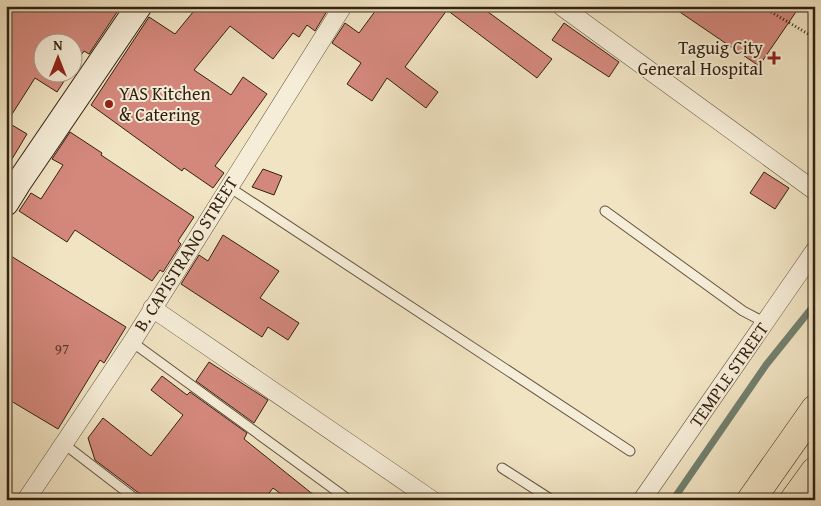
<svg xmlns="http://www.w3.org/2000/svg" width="821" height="506" viewBox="0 0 821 506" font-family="'Gentium Book Plus',serif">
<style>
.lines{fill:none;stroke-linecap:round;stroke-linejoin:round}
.stream{stroke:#72806f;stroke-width:7}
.building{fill:#d4887c;stroke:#322111}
.lane-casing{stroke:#62523e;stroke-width:11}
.street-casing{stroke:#62523e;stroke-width:19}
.secondary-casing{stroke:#322111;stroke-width:27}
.primary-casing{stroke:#322111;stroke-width:29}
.path{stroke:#322111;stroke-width:3;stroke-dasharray:1 2.5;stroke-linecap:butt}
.lane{stroke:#f6edd8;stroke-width:9}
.street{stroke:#f6edd8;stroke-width:18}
.secondary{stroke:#f6edd8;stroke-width:25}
.primary{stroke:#f1e4c3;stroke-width:28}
.poi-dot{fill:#8f2418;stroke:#f6edd8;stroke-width:2}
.labels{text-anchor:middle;stroke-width:4;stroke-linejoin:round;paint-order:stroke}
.number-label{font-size:15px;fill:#5a3b2c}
.poi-label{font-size:18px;fill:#322111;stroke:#f6edd8;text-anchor:end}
.street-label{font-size:18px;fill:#322111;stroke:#f6edd8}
</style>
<rect width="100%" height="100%" fill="#f1e4c3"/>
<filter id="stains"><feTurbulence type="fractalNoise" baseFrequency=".004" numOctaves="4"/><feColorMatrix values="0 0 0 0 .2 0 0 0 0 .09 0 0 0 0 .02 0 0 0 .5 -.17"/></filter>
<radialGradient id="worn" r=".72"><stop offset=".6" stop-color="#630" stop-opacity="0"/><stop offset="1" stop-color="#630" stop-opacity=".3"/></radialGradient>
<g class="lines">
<path class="stream" d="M673,500L766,365L815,304"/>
</g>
<path class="building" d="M6,6H121L89,54L84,51L72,68V42H42V72H70L57,92L35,78L7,122L27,134L6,169Z
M198,6H320L327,11L315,31L307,25L299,37L293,33L273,59L230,26L194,70L231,95L243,77L267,94L215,166L224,173L213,188L184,168L182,171L91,105L149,17L175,34Z
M379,6H480L552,59L537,78L447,10L405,67L438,92L426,108L387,78L372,101L347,84L361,63L332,43L345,23L359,33Z
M671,6H800L759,66Z
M564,23L619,62L609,77L552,40Z
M70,132L102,153L101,155L194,217L178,241L181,244L163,272L160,270L152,281L75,230L67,242L19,211L31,193L41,199L63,165L52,159Z
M263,169L282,176L274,195L252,187Z
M764,172L789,188L775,209L750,193Z
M223,235L279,271L260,298L299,323L288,340L268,327L262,337L181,284L199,255L208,261Z
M6,253L126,327L104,363L100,360L58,429L6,398Z
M209,362L268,400L254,423L196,381Z
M162,376L187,395L190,392L247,433L244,439L320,500H289L273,488L264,500H148L95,460L88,438L103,418L151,456L183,415L151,390Z"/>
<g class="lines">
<g class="lane-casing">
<path id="lane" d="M229,187L630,451
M605,211L743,311L764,322
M132,342L349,500
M64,444L137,500
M502,468L552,500"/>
</g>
<g class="street-casing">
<path id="street" d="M561,6L815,191
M152,308L432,500
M26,500L132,342L343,6
M642,500L815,250"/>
</g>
<g class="secondary-casing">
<path id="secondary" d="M6,203L19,182L139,6"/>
</g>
<g class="primary-casing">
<path id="primary" d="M751,500L815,409
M794,500L815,471"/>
</g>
<path class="path" d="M771,12L815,38"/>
<use href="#lane" class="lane"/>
<use href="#street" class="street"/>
<use href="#secondary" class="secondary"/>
<use href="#primary" class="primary"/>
</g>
<g class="poi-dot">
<path d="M771.5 50.5h5v5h5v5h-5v5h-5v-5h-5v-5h5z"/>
<circle cx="109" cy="104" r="5"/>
</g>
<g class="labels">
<g class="number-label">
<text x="62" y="354">97</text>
</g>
<g class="poi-label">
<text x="763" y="54">Taguig City<tspan x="763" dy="21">General Hospital</tspan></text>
<text x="119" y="100" text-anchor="start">YAS Kitchen<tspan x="119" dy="21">&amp; Catering</tspan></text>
</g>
<g class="street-label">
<text transform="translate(186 254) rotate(-58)" y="6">B. CAPISTRANO STREET</text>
<text transform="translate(729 375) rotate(-55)" y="6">TEMPLE STREET</text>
</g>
</g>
<rect width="821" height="506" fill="none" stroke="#f1e4c3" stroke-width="25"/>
<rect x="8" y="8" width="806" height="491" fill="none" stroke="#322111" stroke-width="2.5"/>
<rect x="12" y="12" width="796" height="481" fill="none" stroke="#322111"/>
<g transform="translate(58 58)"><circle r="24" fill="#f6edd8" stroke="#a89b88"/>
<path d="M0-4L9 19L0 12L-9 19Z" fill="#8f2418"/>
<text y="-8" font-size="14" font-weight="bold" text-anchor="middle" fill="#322111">N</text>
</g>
<rect width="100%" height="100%" filter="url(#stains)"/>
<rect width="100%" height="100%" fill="url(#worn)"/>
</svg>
